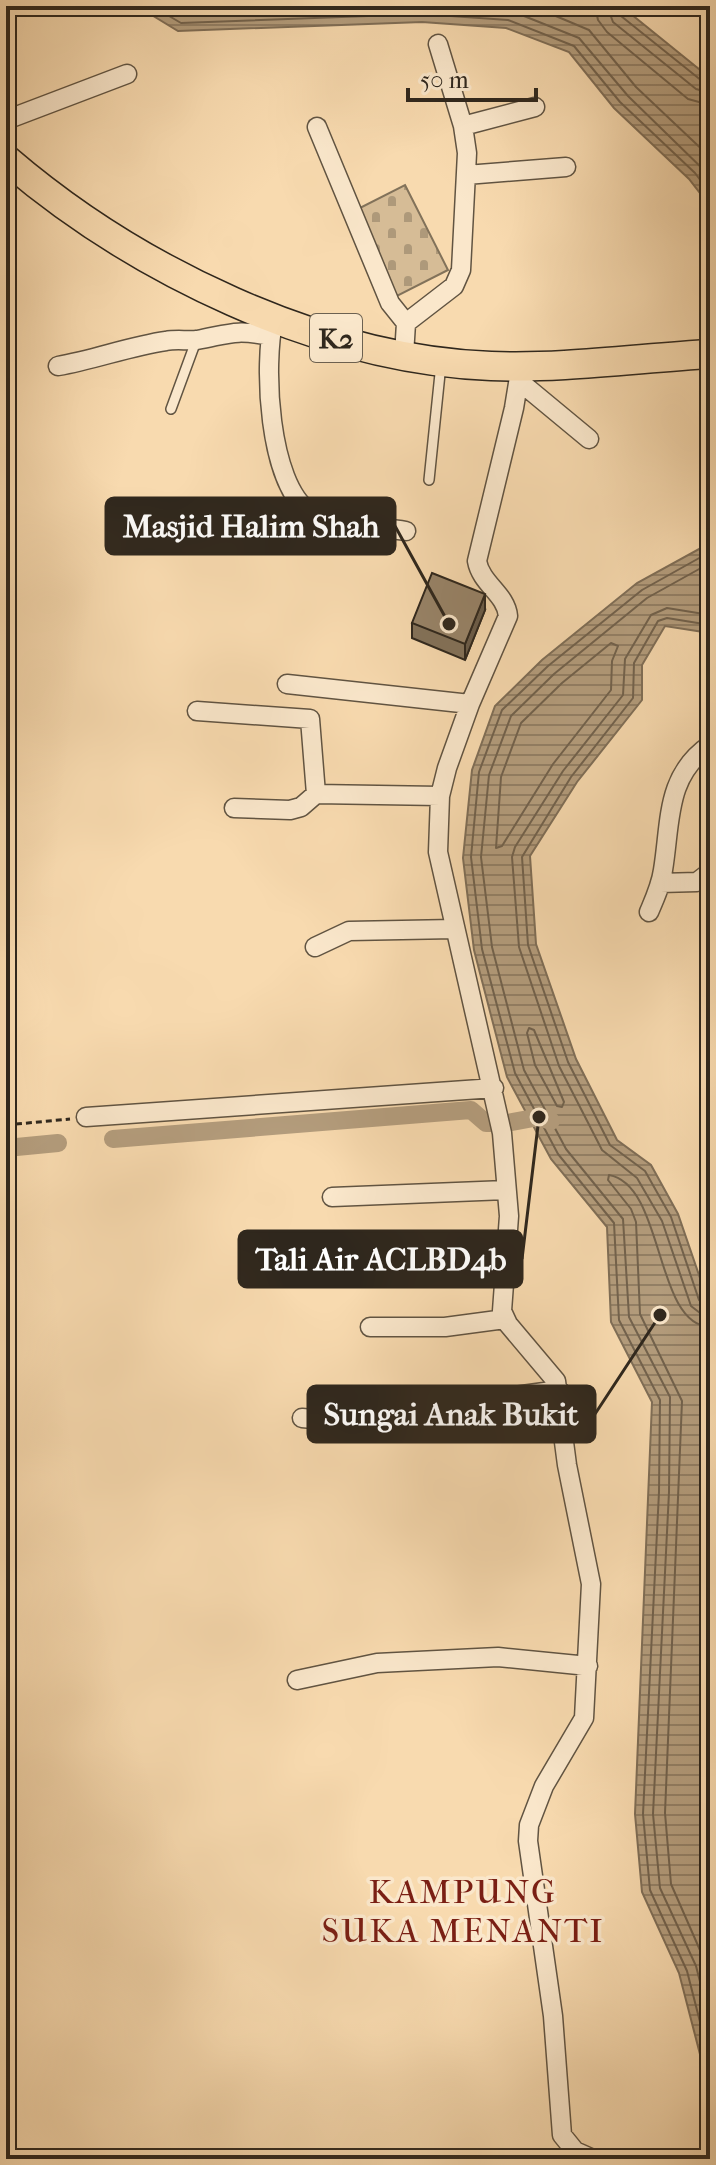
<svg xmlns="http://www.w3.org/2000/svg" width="716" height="2165" viewBox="0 0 716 2165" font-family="'IM FELL French Canon',serif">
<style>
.cemetery{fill:url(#cemetery-stones);stroke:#82725a;stroke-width:2}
.water{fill:url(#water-rules);stroke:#7f6e57;stroke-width:2}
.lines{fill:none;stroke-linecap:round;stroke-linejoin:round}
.shore{stroke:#72624d;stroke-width:2}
.canal{stroke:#b49d7d;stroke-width:18}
.service-casing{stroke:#615442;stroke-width:12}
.minor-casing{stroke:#615442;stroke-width:21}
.primary-casing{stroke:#2f271d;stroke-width:31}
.path{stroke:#2f271d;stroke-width:3;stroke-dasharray:6 4;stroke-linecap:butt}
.service{stroke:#fae7cb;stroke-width:9}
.minor{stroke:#fae7cb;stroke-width:18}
.primary{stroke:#f8daaf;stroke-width:28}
.wall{fill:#83725a;stroke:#2f271d;stroke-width:2}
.shaded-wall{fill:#6a5c4a;stroke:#2f271d;stroke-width:2}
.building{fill:#988469;stroke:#2f271d;stroke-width:2}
.labels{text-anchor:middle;stroke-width:7;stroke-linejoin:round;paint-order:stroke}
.shield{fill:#fae7cb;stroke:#6c6151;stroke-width:2}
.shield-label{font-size:28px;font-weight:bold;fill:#2f271d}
.quarter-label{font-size:34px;letter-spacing:2px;fill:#7a1f14;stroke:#fae7cb}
.leader{fill:none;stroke:#2f271d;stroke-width:3}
.callout-dot{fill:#2f271d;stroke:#fae7cb;stroke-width:3}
.callout{fill:#2f271d;stroke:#2f271d;stroke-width:3}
.callout-label{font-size:32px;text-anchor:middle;font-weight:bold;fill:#fff}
</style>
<defs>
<pattern id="cemetery-stones" width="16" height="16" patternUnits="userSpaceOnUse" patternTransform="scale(2)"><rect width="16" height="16" fill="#d6bc96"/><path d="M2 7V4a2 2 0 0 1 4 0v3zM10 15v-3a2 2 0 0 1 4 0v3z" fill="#ae997a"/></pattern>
<pattern id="water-rules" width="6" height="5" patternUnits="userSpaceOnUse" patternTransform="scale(2)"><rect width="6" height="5" fill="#b49d7d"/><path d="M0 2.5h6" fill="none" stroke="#938066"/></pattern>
</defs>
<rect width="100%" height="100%" fill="#f8daaf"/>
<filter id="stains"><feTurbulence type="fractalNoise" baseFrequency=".0025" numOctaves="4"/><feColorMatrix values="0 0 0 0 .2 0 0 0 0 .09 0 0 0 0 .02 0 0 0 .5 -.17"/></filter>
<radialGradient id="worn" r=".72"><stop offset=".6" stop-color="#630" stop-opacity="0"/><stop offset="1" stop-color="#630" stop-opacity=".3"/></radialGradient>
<path class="cemetery" d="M405,185L448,270L391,299L348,214Z"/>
<path class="water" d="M137,6H621L710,78V206L689,179L614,108L569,52L506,28L422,22L178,31Z
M710,543V633L665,626L642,665V700L577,782L530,856L536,944L576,1059L617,1140L651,1165L678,1214L710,1307V2093L679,1973L642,1892L635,1814L652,1402L611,1322L607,1227L551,1159L507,1077L474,950L463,858L472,770L495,706L542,660L637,583Z"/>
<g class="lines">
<path class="shore" d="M152,6L181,23L422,14L508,20L574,46L620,102L695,173L710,193
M172,6C201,24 277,9 312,6
M452,6L509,10L579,38L628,96L710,176
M532,6L589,30L636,87L710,157
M595,6L598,20L607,32L688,99L710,105
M607,6L613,22L696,89L710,93
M618,6L621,16L702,81L710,83
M710,552L642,590L548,666L502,710L479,772L471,857L482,949L515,1073L558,1154L614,1223L619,1320L660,1400L659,1492L643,1814L650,1890L687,1971L710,2061
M710,563L647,598L554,674L511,716L489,775L481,857L492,947L524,1070L566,1149L623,1219L629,1317L670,1397L669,1492L653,1814L660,1888L696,1966L710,2021
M710,615L667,608L651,615L625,659L623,695L563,771L515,847L512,857L519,947L559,1066L602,1150L637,1178L662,1221L691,1306L700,1313L710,1315
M710,625L667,618L658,621L634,663L633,698L571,777L522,857L528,945L568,1062L610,1145L645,1171L671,1217L699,1300L710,1305
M611,643L618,646L612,661L611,690L553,764L502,846L496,848L501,777L521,723L562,683Z
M529,1028L534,1030L564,1102L562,1107L557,1106L535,1065L527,1033Z
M710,1327C654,1325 665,1185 609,1175L608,1180L631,1209L636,1222L640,1314L682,1401L665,1813L671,1884L710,1973"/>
<path class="canal" d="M512,1122L539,1117L551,1121
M113,1139L471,1110L486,1123H494
M6,1148L58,1143"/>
<g class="service-casing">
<path id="service" d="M171,409L196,341
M429,480L441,364"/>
</g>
<g class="minor-casing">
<path id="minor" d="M6,120L127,74
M463,126L535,107
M317,127L390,303L406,323
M466,175L566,167
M274,319C263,363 268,484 310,512C334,528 378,526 406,531
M404,355L406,323L454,286L461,270L467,153L463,126L438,44
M521,365L514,408L477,561C481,584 506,594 508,616L470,704L447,768L440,796L438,852L502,1133L509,1216L502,1311L508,1324L556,1381L567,1465L591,1584L584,1718L544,1786L529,1825L528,1841L553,2016L562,2135L575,2151L593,2159
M58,366C94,360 130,346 166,341C176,339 187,341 197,340C230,334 234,329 270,336
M519,381L589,439
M287,684L470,704
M197,711L310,719L316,794
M234,808L290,810L301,807L316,794L440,796
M660,883L697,882L710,872
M649,912C655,898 661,885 663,870C671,822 665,776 710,745
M315,947L349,931L454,929
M86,1117L494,1088
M332,1197L506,1190
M370,1327H445L505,1319
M302,1418L369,1424L398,1412L559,1390
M297,1680L377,1663L498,1657L588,1666"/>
</g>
<g class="primary-casing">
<path id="primary" d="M6,159C134,269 321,360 491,366C561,369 640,358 710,354"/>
</g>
<path class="path" d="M6,1125L70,1119"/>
<use href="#service" class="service"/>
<use href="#minor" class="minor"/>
<use href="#primary" class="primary"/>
</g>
<path class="wall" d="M485,610L465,660L412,638V623Z"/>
<path class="shaded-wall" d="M485,594V610L465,660V644Z"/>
<path class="building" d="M432,573L485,594L465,644L412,623Z"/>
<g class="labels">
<rect class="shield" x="310" y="314" width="52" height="48" rx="6"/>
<g class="shield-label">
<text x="336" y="348">K2</text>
</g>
<g class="quarter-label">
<text x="463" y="1903">KAMPUNG<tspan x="463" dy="39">SUKA MENANTI</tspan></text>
</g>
</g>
<path class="leader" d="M449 624L395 526M539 1117L522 1259M660 1315L595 1414"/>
<g class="callout-dot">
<circle cx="449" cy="624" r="8"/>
<circle cx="539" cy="1117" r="8"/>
<circle cx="660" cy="1315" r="8"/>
</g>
<g class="callout">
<rect x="106" y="498" width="289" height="56" rx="8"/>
<rect x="239" y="1231" width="283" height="56" rx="8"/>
<rect x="308" y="1386" width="287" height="56" rx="8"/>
</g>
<g class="callout-label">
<text x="251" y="537">Masjid Halim Shah</text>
<text x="381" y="1270">Tali Air ACLBD4b</text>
<text x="451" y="1425">Sungai Anak Bukit</text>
</g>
<rect width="716" height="2165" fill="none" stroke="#f8daaf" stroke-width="32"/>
<rect x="8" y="8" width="700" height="2149" fill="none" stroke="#2f271d" stroke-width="4"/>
<rect x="16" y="16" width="684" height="2133" fill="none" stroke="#2f271d" stroke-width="2"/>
<path d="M408 88v12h128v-12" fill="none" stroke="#2f271d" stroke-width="4"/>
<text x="420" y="88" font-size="24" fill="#2f271d" stroke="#fae7cb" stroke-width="6" paint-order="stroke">50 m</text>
<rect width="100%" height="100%" filter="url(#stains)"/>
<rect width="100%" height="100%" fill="url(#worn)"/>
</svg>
